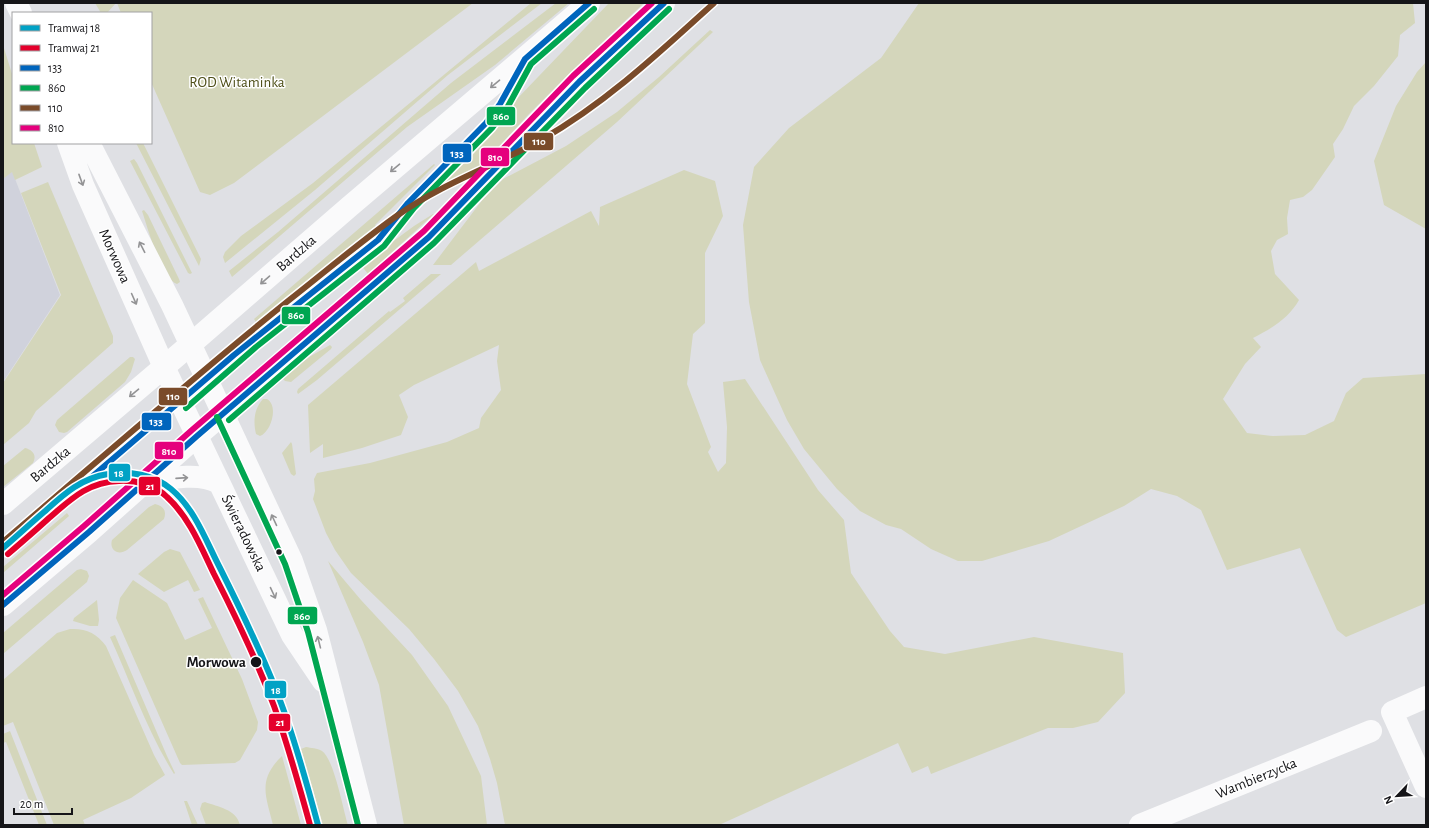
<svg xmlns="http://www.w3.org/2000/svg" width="1429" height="828" viewBox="0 0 1429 828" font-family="'Alegreya Sans',sans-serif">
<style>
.built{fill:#d0d2dc}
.green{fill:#d4d6bb}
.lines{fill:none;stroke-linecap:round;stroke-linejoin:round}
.minor{stroke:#fafafb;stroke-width:22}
.tertiary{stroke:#fafafb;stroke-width:22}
.secondary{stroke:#fafafb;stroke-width:22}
.bus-1-casing{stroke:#fff;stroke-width:9}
.bus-2-casing{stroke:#fff;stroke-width:9}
.bus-3-casing{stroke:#fff;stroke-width:9}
.bus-4-casing{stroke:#fff;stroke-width:9}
.bus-1{stroke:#0065bd;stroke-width:6}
.bus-2{stroke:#00a651;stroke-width:6}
.bus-3{stroke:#7a4b2a;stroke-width:6}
.bus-4{stroke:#e5007d;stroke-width:6}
.tram-1-casing{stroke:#fff;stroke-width:9}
.tram-2-casing{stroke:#fff;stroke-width:9}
.tram-1{stroke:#01a2c5;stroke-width:6}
.tram-2{stroke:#e4002b;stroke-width:6}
.oneway{stroke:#939395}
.bus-dot{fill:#151518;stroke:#fff;stroke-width:1.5}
.labels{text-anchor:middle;stroke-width:3;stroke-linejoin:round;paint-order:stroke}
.park-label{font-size:15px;fill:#4e4f18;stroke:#fff}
.street-label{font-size:15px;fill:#151518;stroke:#fff}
.stop-label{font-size:15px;font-weight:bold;fill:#151518;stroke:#fff;text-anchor:end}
.line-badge{stroke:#fff;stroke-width:1.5}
.badge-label{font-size:11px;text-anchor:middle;font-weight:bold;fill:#fff}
</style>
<rect width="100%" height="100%" fill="#dfe0e4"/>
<path class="built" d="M12,171L60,295L3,382V179Z"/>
<path class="green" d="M95,3H116L107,13H101Z
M117,3H473L234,183L210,195L200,192L151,82V13H121Z
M531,3H542L448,75L315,190L225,263L223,257L225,252L241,236L313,183Z
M556,3H569L495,65L407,127L232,277L229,271L278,232L451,83Z
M609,3H644L574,69L529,114L482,165L432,190V189L447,172Z
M919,3H1413L1415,23L1400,35L1398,56L1374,86L1354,106L1343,129L1333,144L1335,157L1312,190L1303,197L1290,200L1287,218L1288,234L1277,240L1271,251L1275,274L1299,300C1289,318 1271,329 1253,338L1261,347L1245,364L1223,399L1247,433L1273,436L1305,435L1334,421L1346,393L1363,378L1426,374V603L1346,637L1337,630L1300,548L1227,570L1201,510L1177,496L1151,489L1124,506L1049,541L982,561H958L931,549L901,529L886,525L860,511L837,489L804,449L787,420L760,360L749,302L743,225L754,167L789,128L881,58Z
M710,30L713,32L617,122L451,265H433L483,199L503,179L566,146L617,112L659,77Z
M3,45L13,77V143H34L42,167L15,180L12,172L3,179Z
M1426,62V229L1384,205L1374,161L1396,106L1417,72Z
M136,143H143L201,259L199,266Z
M134,159L137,163L192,273L190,274L188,273L130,161Z
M434,164L435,165L375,225L376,226L256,322L254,319Z
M684,170L715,181L723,216L705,253V323L693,334L687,384L711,447L708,452L718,472L726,463L727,427L723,382L745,379L818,490L844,520L851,573L890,631L904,647L945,654L1034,637L1123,653L1125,693L1098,722L1073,728H1048L931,774L928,766L912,773L898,743L719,825H505L497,783L490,759L478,726L458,691L434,659L409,629L351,573L335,550L326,533L313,499L315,491L314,479L317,473L370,463L447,442L479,428L481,418L501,390L497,361L499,345L414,385L399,395L408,417L401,435L362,448L323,458V444L310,453L308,405L476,262L479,271L591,211L599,226L600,207Z
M48,182L113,336V343L36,411L29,423L3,445V383L61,295L21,193Z
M144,210L148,215L179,279L180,282L177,284C162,280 147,226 142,211Z
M433,214H434L368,274L361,265L414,226Z
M431,274H441L317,380L298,394L297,392L298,389L389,311L390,312L405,301L403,298Z
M330,345L332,347L331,349L291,382L285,381L283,379L309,357Z
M130,357H133L135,359L131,372L125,382L67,432L64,433L59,432L55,425L57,420Z
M263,399H267C279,406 271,432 260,436L256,434C253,421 254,409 263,399Z
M291,442L292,444L296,474L294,476L291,474L282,453Z
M25,448C33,450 37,455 33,463L3,487V466Z
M155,504C163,506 167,510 164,519L127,550C118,556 109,550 112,540L149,507Z
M67,513L69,516L3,573V567Z
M170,549L180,552L200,590L194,592L188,580L164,592L138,574L164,552Z
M328,561L361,600L412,655L448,706L481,776L487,825H404L379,685L363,642Z
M81,569L87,571L89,576L87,582L3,654V633L77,570Z
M133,580L167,603L185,640L212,628L198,599L203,597L242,679L258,722L257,730L240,760L235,763L182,765L180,763L116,618L120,598Z
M97,600L99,620L98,626H90L73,621L74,618Z
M70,629C85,628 97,633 106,646L154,755L165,775L131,798L83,820L85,825H54L13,722L3,726V680L57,633Z
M115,635L167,756L175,773L174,774C147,731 131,683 110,637Z
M10,731L47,825H39L6,742L3,743V734Z
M306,747C311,748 317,748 322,751C334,759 343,809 348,825H323L301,749Z
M282,756L301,825H273C266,796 257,780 282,756Z
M184,801H187L198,825H192Z
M205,802C218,807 236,809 240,825H206L200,809L202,803Z"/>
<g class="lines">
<path class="minor" d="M1426,697L1392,712L1426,787
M1140,825L1371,731"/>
<path class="tertiary" d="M16,3L21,13
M68,143L83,185L164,367L292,635L323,681
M89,143L172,305L292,561L316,630L366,825
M144,483C166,479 199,471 219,483"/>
<path class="secondary" d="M3,504L191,344L349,207L589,3
M3,605L89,532L197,436L429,237L579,82L664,3"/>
<g class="bus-1-casing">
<path id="bus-1" d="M3,553L234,355L378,240L408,203L486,123L500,104L525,59L589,3
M3,605L89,532L197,436L429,237L579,82L664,3"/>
</g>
<g class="bus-2-casing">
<path id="bus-2" d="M186,408L256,347L384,246L414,208L492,128L507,108L531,64L594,9
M217,417L285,564L308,632L358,825
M229,420L434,243L585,88L669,9"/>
</g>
<g class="bus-3-casing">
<path id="bus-3" d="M3,542C98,461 191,379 288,301C325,272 360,242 398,215C443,183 494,166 541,140C606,103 660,52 714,3"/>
</g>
<g class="bus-4-casing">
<path id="bus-4" d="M3,595L84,526L192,430L424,231L573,76L652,3"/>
</g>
<use href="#bus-1" class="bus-1"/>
<use href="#bus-2" class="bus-2"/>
<use href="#bus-3" class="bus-3"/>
<use href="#bus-4" class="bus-4"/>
<g class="tram-1-casing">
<path id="tram-1" d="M3,548C17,536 30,524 44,512C63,495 81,478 108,474C129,470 154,475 171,489C195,509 206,541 220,568C242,612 264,657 281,703C296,743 307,784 318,825"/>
</g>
<g class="tram-2-casing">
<path id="tram-2" d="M8,554C22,542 36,530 49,518C71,499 88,482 119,481C136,480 155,485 167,497C189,517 201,547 214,574C236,617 257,661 274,706C288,745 299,785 310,825"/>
</g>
<use href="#tram-1" class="tram-1"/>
<use href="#tram-2" class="tram-2"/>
</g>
<defs><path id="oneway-shaft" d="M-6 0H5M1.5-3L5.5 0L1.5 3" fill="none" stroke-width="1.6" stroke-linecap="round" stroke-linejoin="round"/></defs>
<g class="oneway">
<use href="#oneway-shaft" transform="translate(495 84) rotate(140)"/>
<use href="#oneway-shaft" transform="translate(395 168) rotate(140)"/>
<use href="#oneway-shaft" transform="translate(81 180) rotate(70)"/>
<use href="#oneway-shaft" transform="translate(142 247) rotate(-117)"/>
<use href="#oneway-shaft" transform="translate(265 280) rotate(139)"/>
<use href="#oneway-shaft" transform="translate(134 299) rotate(66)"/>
<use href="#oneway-shaft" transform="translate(134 393) rotate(140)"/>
<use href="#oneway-shaft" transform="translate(182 478) rotate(-4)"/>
<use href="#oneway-shaft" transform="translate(274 520) rotate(-115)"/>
<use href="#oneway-shaft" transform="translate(273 593) rotate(65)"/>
<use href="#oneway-shaft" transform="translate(319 642) rotate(-104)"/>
</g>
<g class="bus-dot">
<circle cx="279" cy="552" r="3.5"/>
<circle cx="256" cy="662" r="6"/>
</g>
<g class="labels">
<g class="park-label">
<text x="237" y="87">ROD Witaminka</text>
</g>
<g class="street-label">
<text transform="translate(296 253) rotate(-41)" y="5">Bardzka</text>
<text transform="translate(115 256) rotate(66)" y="5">Morwowa</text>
<text transform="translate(50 464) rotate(-40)" y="5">Bardzka</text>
<text transform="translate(244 533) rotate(64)" y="5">Świeradowska</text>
<text transform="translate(1256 778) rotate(-22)" y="5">Wambierzycka</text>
</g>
<g class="stop-label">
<text x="246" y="667">Morwowa</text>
</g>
</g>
<g class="line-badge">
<rect x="486" y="106" width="30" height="20" rx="4" fill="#00a651"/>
<rect x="523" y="132" width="31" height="19" rx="4" fill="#7a4b2a"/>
<rect x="442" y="143" width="30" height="20" rx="4" fill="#0065bd"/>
<rect x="480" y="147" width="30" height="20" rx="4" fill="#e5007d"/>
<rect x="281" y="306" width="30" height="19" rx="4" fill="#00a651"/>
<rect x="158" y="387" width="30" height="19" rx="4" fill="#7a4b2a"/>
<rect x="141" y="412" width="31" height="19" rx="4" fill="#0065bd"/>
<rect x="154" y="441" width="30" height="19" rx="4" fill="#e5007d"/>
<rect x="108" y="463" width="23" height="19" rx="4" fill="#01a2c5"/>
<rect x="138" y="476" width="23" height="20" rx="4" fill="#e4002b"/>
<rect x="287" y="606" width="31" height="19" rx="4" fill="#00a651"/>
<rect x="264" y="680" width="23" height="19" rx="4" fill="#01a2c5"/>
<rect x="268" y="713" width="23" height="19" rx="4" fill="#e4002b"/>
</g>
<g class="badge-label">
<text x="501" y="120">860</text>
<text x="539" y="145">110</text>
<text x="457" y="157">133</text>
<text x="495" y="161">810</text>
<text x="296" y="319">860</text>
<text x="173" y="400">110</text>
<text x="156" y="425">133</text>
<text x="169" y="455">810</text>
<text x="119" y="477">18</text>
<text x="150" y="490">21</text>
<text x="302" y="620">860</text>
<text x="276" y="694">18</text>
<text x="280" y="726">21</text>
</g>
<rect width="1429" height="828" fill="none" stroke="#151518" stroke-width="8"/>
<rect x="12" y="12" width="140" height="132" fill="#ffffff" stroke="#a1a1a3"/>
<rect x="20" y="25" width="20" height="6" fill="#01a2c5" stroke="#a1a1a3"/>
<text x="48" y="32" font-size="12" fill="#151518">Tramwaj 18</text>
<rect x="20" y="45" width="20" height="6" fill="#e4002b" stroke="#a1a1a3"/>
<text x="48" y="52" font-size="12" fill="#151518">Tramwaj 21</text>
<rect x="20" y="65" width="20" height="6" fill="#0065bd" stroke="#a1a1a3"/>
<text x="48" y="72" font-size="12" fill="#151518">133</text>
<rect x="20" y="85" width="20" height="6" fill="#00a651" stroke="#a1a1a3"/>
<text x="48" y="92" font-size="12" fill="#151518">860</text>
<rect x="20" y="105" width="20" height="6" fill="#7a4b2a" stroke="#a1a1a3"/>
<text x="48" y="112" font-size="12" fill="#151518">110</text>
<rect x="20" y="125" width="20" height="6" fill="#e5007d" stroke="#a1a1a3"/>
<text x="48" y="132" font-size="12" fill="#151518">810</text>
<g transform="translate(1397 796) rotate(245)" stroke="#ffffff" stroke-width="3" paint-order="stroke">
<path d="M0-3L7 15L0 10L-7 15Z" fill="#151518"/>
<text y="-6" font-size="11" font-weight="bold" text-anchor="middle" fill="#151518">N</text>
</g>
<path d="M14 808v6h58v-6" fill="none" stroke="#151518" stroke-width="2"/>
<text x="20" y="808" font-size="12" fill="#151518" stroke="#ffffff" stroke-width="3" paint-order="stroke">20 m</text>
</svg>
